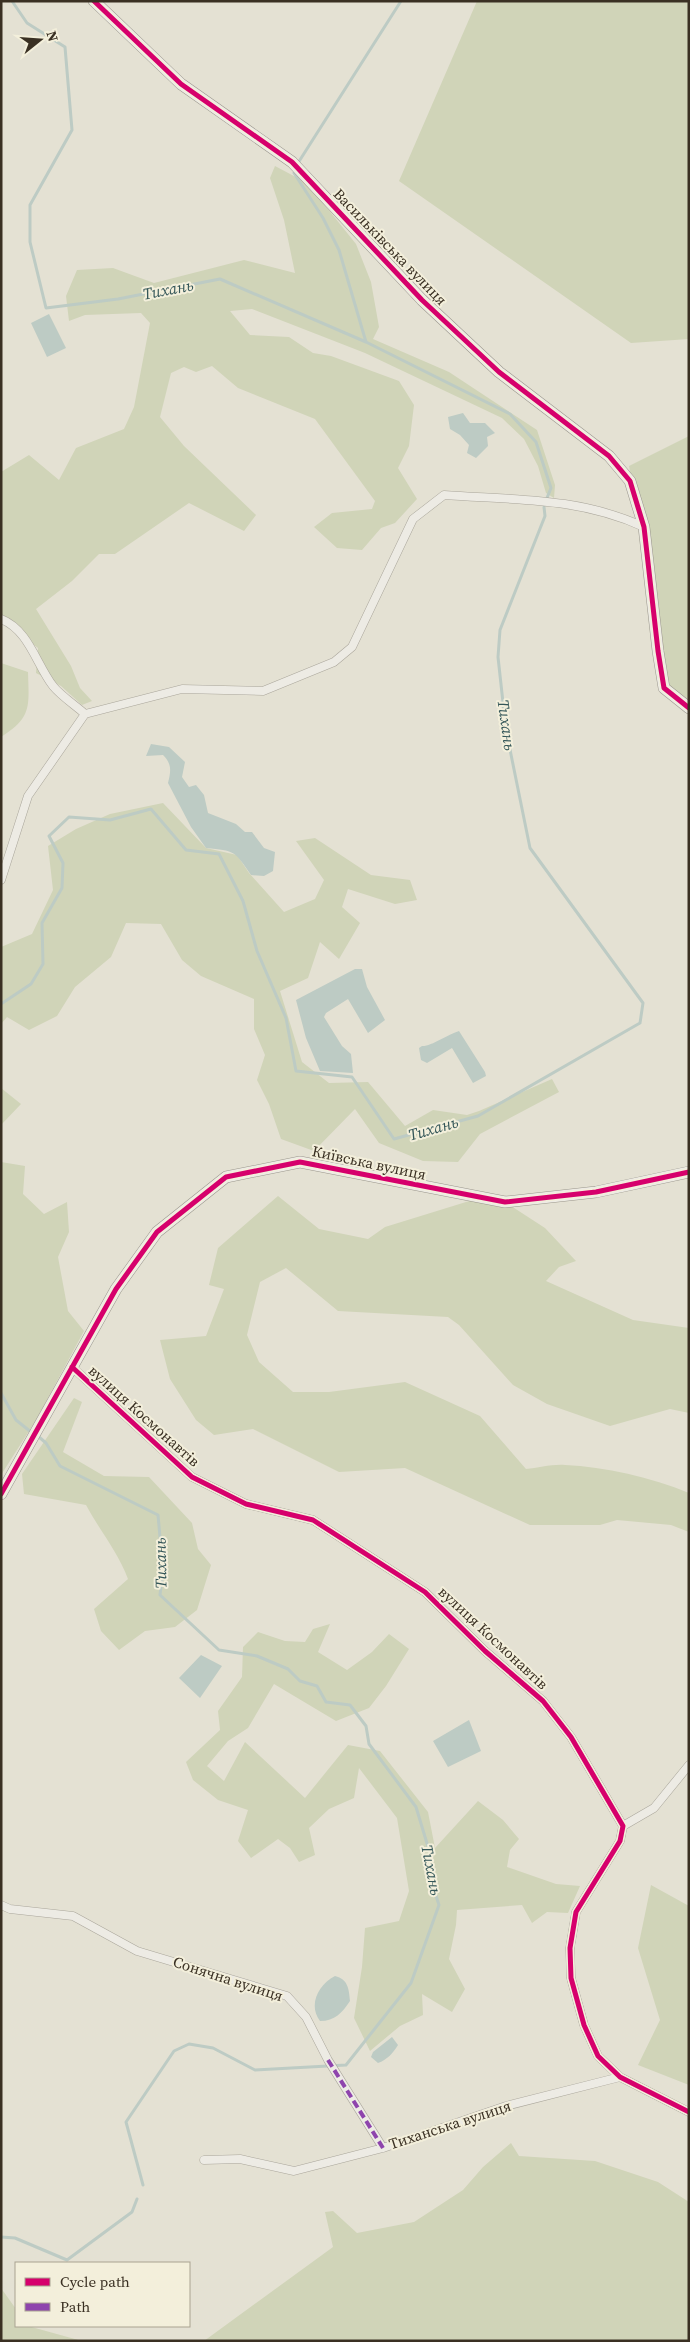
<svg xmlns="http://www.w3.org/2000/svg" width="690" height="2342" viewBox="0 0 690 2342" font-family="'Source Serif 4',serif">
<style>
.green{fill:#d0d4b8}
.water{fill:#bdcbc4}
.lines{fill:none;stroke-linecap:round;stroke-linejoin:round}
.stream{stroke:#bdcbc4;stroke-width:3}
.street-casing{stroke:#aaa69b;stroke-width:9}
.secondary-casing{stroke:#9a968b;stroke-width:12}
.street{stroke:#edebe4;stroke-width:8}
.secondary{stroke:#edebe4;stroke-width:11}
.quiet{stroke:#8e44ad;stroke-width:4;stroke-dasharray:8 4;stroke-linecap:butt}
.cycleway-casing{stroke:#f3efdb;stroke-width:8}
.cycleway{stroke:#d6006c;stroke-width:5}
.labels{text-anchor:middle;stroke-width:4;stroke-linejoin:round;paint-order:stroke}
.street-label{font-size:15px;fill:#3a3023;stroke:#f3efdb}
.water-label{font-size:16px;font-style:italic;fill:#345658;stroke:#f3efdb}
</style>
<rect width="100%" height="100%" fill="#e4e1d3"/>
<path class="green" d="M477,1H689V339L631,343L399,181Z
M275,166L307,183L356,244L371,282L379,327L373,339L449,372L537,430L555,485L554,498L546,493L538,466L524,439L502,418L365,353L252,309L230,311L250,335L289,337L313,353L331,356L399,381L414,405L409,446L398,468L417,499L395,523L381,528L362,550L337,548L314,527L332,513L372,509L375,501L315,419L238,388L212,366L196,372L184,367L171,373L160,417L184,446L256,515L244,531L189,503L115,554H99L72,581L36,609L71,666L80,688L92,701L82,705L61,686L36,673L38,648L1,619V472L29,455L59,480L76,448L124,429L134,407L150,323L141,313L85,315L69,321L66,296L77,270L113,268L154,283L244,260L295,273L284,220L270,178Z
M689,436V708L664,688L652,589L629,466Z
M1,663L28,672C29,707 32,717 1,737Z
M163,803L206,848L237,855L249,873L284,912L315,899L324,880L296,841L315,838L371,875L410,880L417,900L395,904L348,889L342,907L360,923L339,959L320,942L308,978L280,991L302,1062L329,1083L368,1082L405,1126L433,1110L467,1115L479,1111L552,1079L559,1092L480,1134L458,1162L423,1161L379,1143L355,1109L314,1151L281,1139L269,1104L257,1080L265,1055L254,1029V999L201,976L182,960L161,924L126,923L111,957L75,987L57,1016L29,1030L7,1017L1,1024V947L32,934L53,890L48,846L76,829L110,814Z
M1,1088L21,1104L1,1125Z
M1,1162L25,1166L23,1194L44,1214L67,1202L69,1232L58,1257L68,1311L84,1331L36,1420L1,1475Z
M278,1196L319,1229L368,1239L385,1227L479,1198L505,1202L545,1228L576,1261L559,1267L546,1281L633,1320L689,1328V1413L670,1409L610,1426L547,1404L513,1385L459,1325L448,1317L338,1311L286,1268L260,1282L247,1335L259,1362L293,1392H329L405,1382L480,1416L526,1469C538,1468 552,1464 565,1465C605,1467 651,1477 689,1493V1532L671,1525L617,1520L600,1525H530L405,1468L339,1472L253,1429L214,1435L196,1420L170,1379L160,1340L206,1336L224,1289L209,1285L218,1248Z
M74,1398L82,1402L63,1452L104,1476L149,1477L192,1523L198,1549L211,1565L197,1610L175,1627L145,1631L119,1650L101,1631L94,1609L128,1579C118,1552 100,1531 86,1505L24,1494L22,1474Z
M330,1624L318,1652L347,1670L372,1652L389,1634L409,1649L386,1686L369,1708L336,1721L274,1684L248,1728L228,1741L207,1766L224,1781L245,1742L305,1798L348,1745L380,1751L428,1812L435,1848L478,1801L503,1820L519,1839L510,1850L507,1867L556,1884L580,1886L568,1913L547,1912L532,1923L522,1905L457,1910L456,1925L449,1959L465,1989L452,2012L422,1994L423,2015L400,2026L370,2051L354,2018L362,1967L365,1928L399,1921L409,1891L397,1818L359,1768L354,1798L329,1809L309,1828L315,1855L299,1862L290,1848L278,1839L251,1858L238,1841L248,1810L218,1800L193,1780L186,1762L220,1730L218,1711L242,1677L243,1647L258,1632L285,1641L305,1642L313,1629Z
M651,1885L689,1906V2085L638,2065L660,2020L638,1948Z
M511,2143L519,2156L595,2161L658,2182L689,2202V2341H204L333,2247L325,2212L333,2211L357,2233L414,2222L463,2190L483,2167Z
M1,2288L16,2309V2326H28L82,2341H1Z"/>
<path class="water" d="M49,314L66,348L47,357L31,323Z
M463,413L470,423H485L495,433L487,437L488,446L476,458L467,453L469,445L460,435L450,429L448,417Z
M151,744L169,747L185,762L182,777L189,787L196,785L204,795L208,813L236,824L245,832H252L264,848L275,852L273,871L264,876L251,875C234,850 235,851 206,848L191,827L168,783C171,771 172,764 163,755L146,756Z
M355,969H362L367,987L385,1020L368,1033L348,999L326,1013L324,1017L342,1046L351,1054L353,1073L320,1071L306,1038L296,1000Z
M459,1031L485,1072L486,1076L473,1083L452,1048L427,1063L421,1060L419,1048L422,1046C430,1047 449,1034 459,1031Z
M201,1655L222,1666L200,1698L179,1678Z
M469,1720L481,1751L448,1767L433,1741Z
M335,1976C348,1979 349,1989 350,2001C342,2013 335,2021 320,2021C308,2005 318,1985 335,1976Z
M392,2037L398,2045C393,2053 387,2060 378,2063L371,2057L373,2052Z"/>
<g class="lines">
<path class="stream" d="M12,1L27,23L65,47L72,130L30,205V242L46,308L118,299L220,279L366,342L510,414L536,442L551,488L547,498
M298,163L401,1
M294,173L323,218L339,250L366,342
M1,1004L31,984L43,964L42,923L62,888L63,863L49,836L69,817L110,820L151,809L186,850L219,854L243,901L257,951L286,1018L296,1071L352,1077L394,1139L478,1116L640,1023L643,1003L530,848L506,730L498,657L500,630L545,516L544,507
M1,1393L16,1420L31,1432
M39,1437L46,1443L60,1466L158,1515L163,1570L160,1595L219,1650L257,1656L288,1669L300,1681L317,1686L326,1702L350,1705L366,1726L369,1744L416,1807L432,1860L429,1874L439,1905L411,1983L346,2065L255,2070L213,2048L189,2044L174,2051L126,2122L143,2185
M1,2237L15,2238L67,2260L132,2212L137,2199"/>
<g class="street-casing">
<path id="street" d="M1,619C29,630 36,664 53,686C61,696 75,705 85,714
M1,880L28,796L85,714L182,689L263,691L334,662L352,647L413,519L444,495C514,500 579,497 644,527
M72,1367L192,1477L246,1504L313,1520L425,1592L485,1651L543,1701L571,1737L623,1826L620,1841L576,1912L570,1948L571,1978L584,2025L598,2056L620,2077L689,2112
M623,1826L654,1808L689,1765
M1,1905L10,1909L73,1916L137,1951L287,1996L306,2017L328,2060L383,2148
M204,2160L240,2159L294,2171L383,2148L506,2106L620,2077"/>
</g>
<g class="secondary-casing">
<path id="secondary" d="M94,1L181,84L292,162L422,300L499,372L609,456L630,481L644,527L658,651L664,688L689,708
M1,1494L116,1289L157,1232L226,1177L300,1162L505,1202L596,1192L689,1172"/>
</g>
<use href="#street" class="street"/>
<use href="#secondary" class="secondary"/>
<path class="quiet" d="M328,2060L383,2148"/>
<g class="cycleway-casing">
<path id="cycleway" d="M94,1L181,84L292,162L422,300L499,372L609,456L630,481L644,527L658,651L664,688L689,708
M72,1367L192,1477L246,1504L313,1520L425,1592L485,1651L543,1701L571,1737L623,1826L620,1841L576,1912L570,1948L571,1978L584,2025L598,2056L620,2077L689,2112
M1,1494L116,1289L157,1232L226,1177L300,1162L505,1202L596,1192L689,1172"/>
</g>
<use href="#cycleway" class="cycleway"/>
</g>
<g class="labels">
<g class="street-label">
<text transform="translate(390 247) rotate(46)" y="5">Васильківська вулиця</text>
<text transform="translate(369 1163) rotate(12)" y="5">Київська вулиця</text>
<text transform="translate(144 1416) rotate(42)" y="5">вулиця Космонавтів</text>
<text transform="translate(493 1638) rotate(43)" y="5">вулиця Космонавтів</text>
<text transform="translate(228 1979) rotate(18)" y="5">Сонячна вулиця</text>
<text transform="translate(450 2125) rotate(-18)" y="5">Тиханська вулиця</text>
</g>
<g class="water-label">
<text transform="translate(168 289) rotate(-11)" y="6">Тихань</text>
<text transform="translate(507 725) rotate(82)" y="6">Тихань</text>
<text transform="translate(433 1128) rotate(-16)" y="6">Тихань</text>
<text transform="translate(160 1563) rotate(-91)" y="6">Тихань</text>
<text transform="translate(432 1870) rotate(79)" y="6">Тихань</text>
</g>
</g>
<rect width="690" height="2342" fill="none" stroke="#3a3023" stroke-width="5"/>
<rect x="15" y="2262" width="175" height="65" fill="#f3efdb" stroke="#a9a391"/>
<rect x="25" y="2278" width="25" height="8" fill="#d6006c" stroke="#a9a391"/>
<text x="60" y="2287" font-size="15" fill="#3a3023">Cycle path</text>
<rect x="25" y="2303" width="25" height="8" fill="#8e44ad" stroke="#a9a391"/>
<text x="60" y="2312" font-size="15" fill="#3a3023">Path</text>
<g transform="translate(40 40) rotate(73)" stroke="#f3efdb" stroke-width="4" paint-order="stroke">
<path d="M0-4L9 19L0 12L-9 19Z" fill="#3a3023"/>
<text y="-8" font-size="14" font-weight="bold" text-anchor="middle" fill="#3a3023">N</text>
</g>
</svg>
